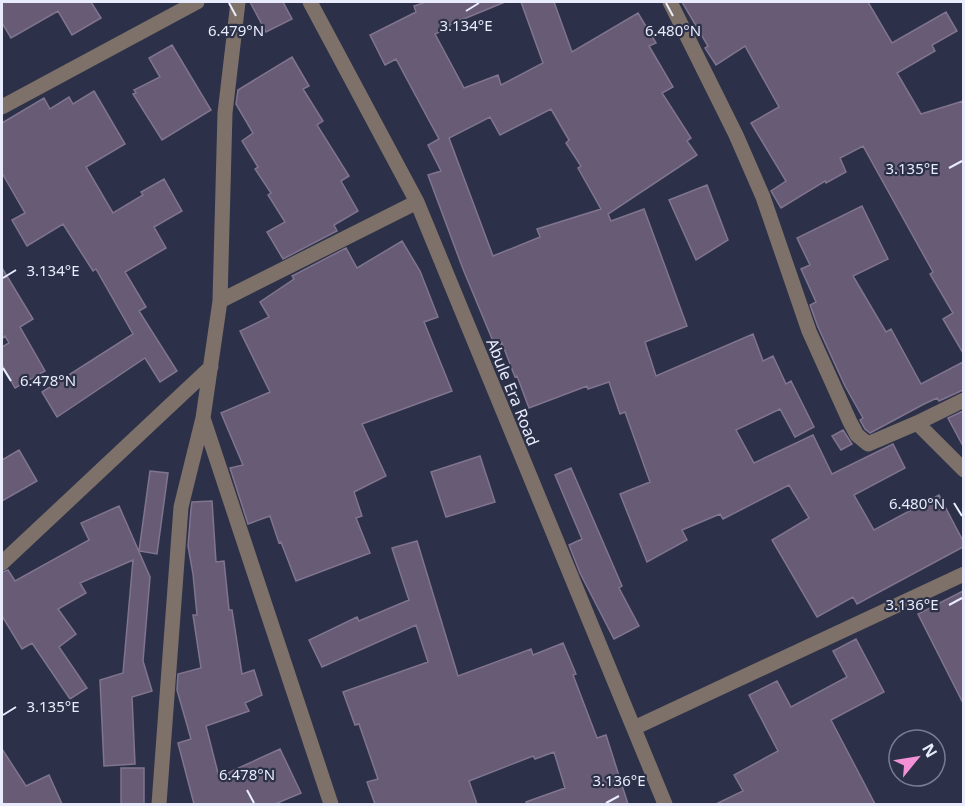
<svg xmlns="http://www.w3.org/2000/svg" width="965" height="806" viewBox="0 0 965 806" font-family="'Noto Sans',sans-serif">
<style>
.building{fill:#675b75;stroke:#80748f;stroke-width:1.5;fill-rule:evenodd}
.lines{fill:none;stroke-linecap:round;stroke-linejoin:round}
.minor{stroke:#7e7169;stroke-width:15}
.ticks{fill:none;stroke:#e8ecfc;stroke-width:2}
.labels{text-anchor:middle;stroke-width:4.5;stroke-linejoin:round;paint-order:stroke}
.street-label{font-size:16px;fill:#e8ecfc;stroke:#2c3149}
.ticks-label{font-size:15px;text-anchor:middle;fill:#e8ecfc;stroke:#2c3149;stroke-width:4.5;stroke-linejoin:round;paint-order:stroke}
</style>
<rect width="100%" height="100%" fill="#2c3149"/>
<path class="building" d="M2,2H91L101,18L72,35L58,11L11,38L2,23Z
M250,2H283L292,19L266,32Z
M426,2H505L449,25L450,27L435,34L464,88L498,75L501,85L543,63L521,2H554L572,52L638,13L656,43L649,46L673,87L662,93L691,138L687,141L697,155L608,214L611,221L644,209L687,326L645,342L656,376L753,334L763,361L773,356L786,384L791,381L814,427L795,437L780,409L736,430L754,463L813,435L832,474L893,444L905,468L854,495L874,530L939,495L963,541V547L857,604L853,597L817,617L772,540L809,518L789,485L723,519L720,514L682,530L687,540L647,562L620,494L650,482L625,412L620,414L609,382L588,389L587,386L529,408L517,376L515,377L502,343L495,346L463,269L428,175L441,171L428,145L439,139L396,59L385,65L370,35L416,12L414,6ZM551,109L569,140L566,143L581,166L578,168L601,209L537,229L540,237L493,256L449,138L490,117L500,135Z
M682,2H868L892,43L946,12L957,31L932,45L935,51L897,73L921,114L963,101V353L943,319L953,313L930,274L933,272L863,146L840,158L846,172L826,183L825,181L781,208L771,191L786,181L751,123L779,107L745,46L716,65L705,48L708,46Z
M172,45L211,110L162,140L133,94L136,93L134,90L160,77L149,58Z
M292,57L309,86L303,89L323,121L317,125L349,176L341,181L358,211L334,225L337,231L283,259L267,232L285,222L268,195L271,193L255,169L258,167L242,141L253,133L236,104L238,90Z
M94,91L125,144L86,167L113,213L143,195L141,192L164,179L182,211L154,227L166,248L125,272L146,307L139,311L177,371L160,382L145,358L57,417L42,392L133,334L96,269L93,271L63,224L27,246L12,220L25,213L2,173V123L44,98L50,109L69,97L73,104Z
M707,185L728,240L696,260L669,200Z
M862,206L888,259L853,276L886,332L891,329L921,384L963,362V390L939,401L937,398L924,404L870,433L865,429L860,420L863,418L845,386L818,327L810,305L816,302L801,269L810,265L797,238Z
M402,241L420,271L438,317L424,322L452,391L362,424L386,476L354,492L362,516L356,518L370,553L296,581L281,542L279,543L270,516L248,524L230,468L243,465L221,413L270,392L240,331L269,317L260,302L294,279L292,276L346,248L357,268Z
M2,268L33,319L20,327L45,371L15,388L2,364V347L9,343L5,336L2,339Z
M963,411V446L948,418Z
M843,430L852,444L841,450L832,436Z
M19,450L37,481L2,501V460Z
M480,456L495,502L446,517L431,472Z
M571,468L622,586L619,588L639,626L614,639L580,573L569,545L582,539L555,475Z
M150,471L168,473L157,554L139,551Z
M212,501L216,562L224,561L229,610H232L242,674L254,670L262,695L245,703L249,711L206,726L219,777L280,749L301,793L275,804H194L178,743L191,739L177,690L178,674L201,668L193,615H197L193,574L188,546L191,509L192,502Z
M119,506L150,577L143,661L152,691L132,697L135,764L104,766L100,680L123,673L133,560L80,583L86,593L58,609L76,634L59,647L87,688L70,699L32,643L22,649L2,616V572L8,570L15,581L89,540L81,523Z
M417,541L458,676L531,649L533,655L563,643L576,674L573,675L597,738L606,735L628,804H527L526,802L565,788L554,752L535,759L533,756L469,781L477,804H375L367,782L378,779L359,724L355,725L343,692L428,662L416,625L322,667L309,640L357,617L359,621L409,600L392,548Z
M963,591V703L918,614Z
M856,639L884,692L831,720L875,804H716L743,791L734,775L778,751L749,695L777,681L791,707L847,677L833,651Z
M2,749L26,786L49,775L62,804H2Z
M121,768H144V804H121Z"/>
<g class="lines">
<path class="minor" d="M238,2L225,113L220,301L203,418L331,804
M310,2L417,202L665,804
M670,2L736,135L763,197L809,331L850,422L857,435L868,444L917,423L964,400
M2,107L197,2
M220,301L417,202
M917,423L964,470
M2,563L211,367
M634,728L964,574
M159,804L181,507L203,418"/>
</g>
<path class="ticks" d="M229,3L236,16M666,3L673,16M466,11L479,3M949,168L962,161M3,278L16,270M3,368L11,381M954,503L962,516M949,605L962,598M3,715L16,707M247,790L254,803M606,803L619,796"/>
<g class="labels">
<g class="street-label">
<text transform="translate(513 392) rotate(68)" y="6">Abule Era Road</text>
</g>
</g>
<g class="ticks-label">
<text x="466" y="31">3.134°E</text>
<text x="236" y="36">6.479°N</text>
<text x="673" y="36">6.480°N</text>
<text x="912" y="174">3.135°E</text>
<text x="53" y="276">3.134°E</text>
<text x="48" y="386">6.478°N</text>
<text x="917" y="509">6.480°N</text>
<text x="912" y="610">3.136°E</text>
<text x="53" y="712">3.135°E</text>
<text x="247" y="780">6.478°N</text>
<text x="619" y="786">3.136°E</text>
</g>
<rect width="965" height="806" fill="none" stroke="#e8ecfc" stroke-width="6"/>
<g transform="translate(917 758) rotate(60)"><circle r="28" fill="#2c3149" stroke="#777c91" stroke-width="1.5"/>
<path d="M0-4.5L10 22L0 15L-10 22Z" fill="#f391d6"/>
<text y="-9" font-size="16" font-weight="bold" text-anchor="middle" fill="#e8ecfc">N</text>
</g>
</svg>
